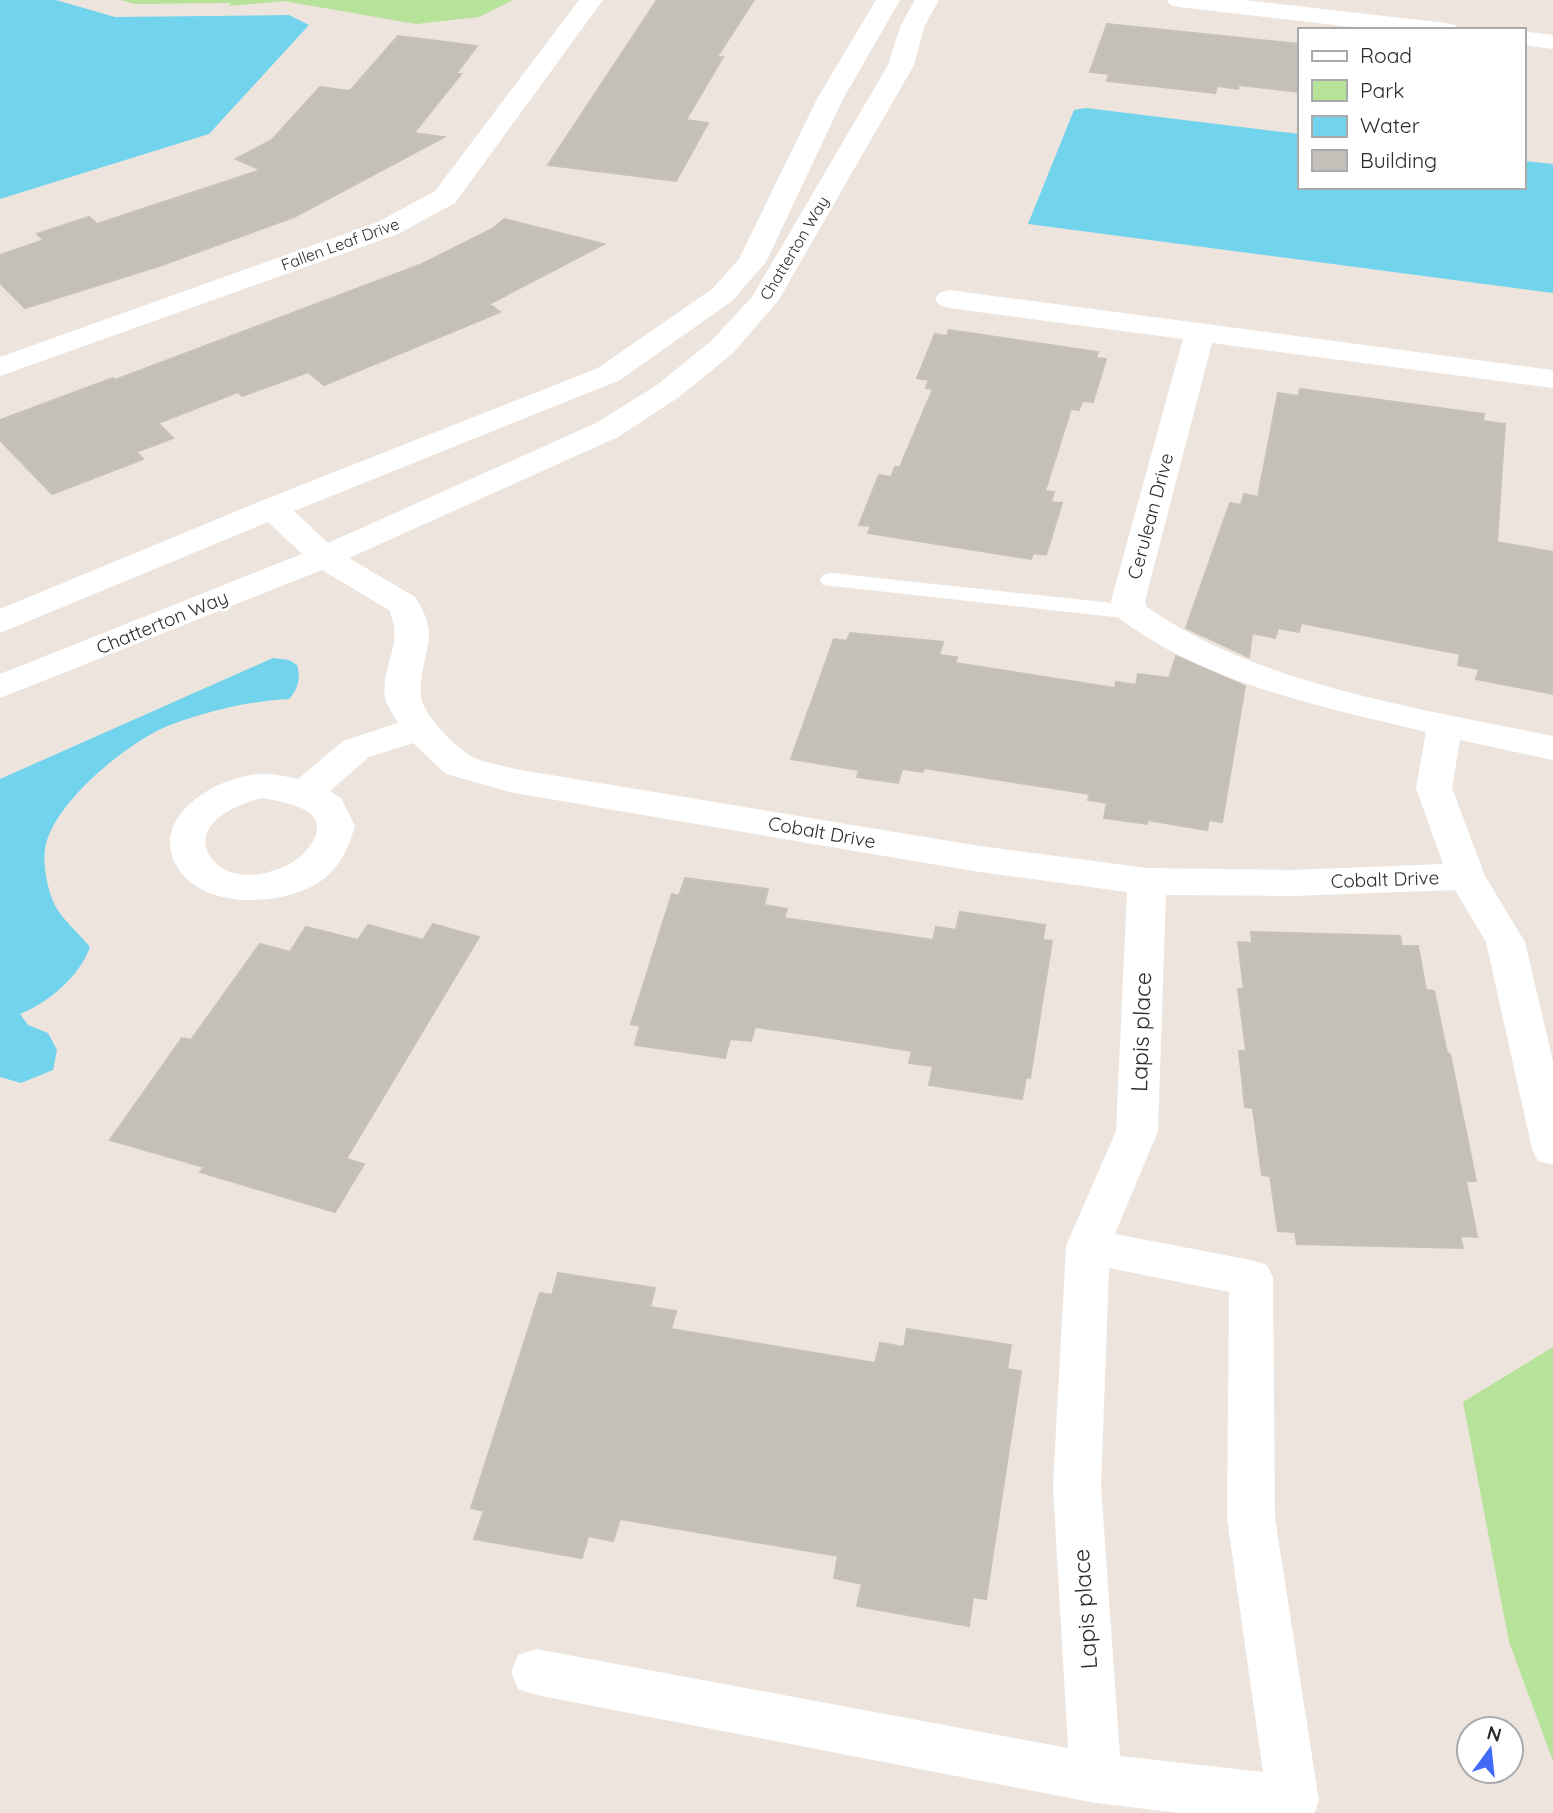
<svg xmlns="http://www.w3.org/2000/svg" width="1553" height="1813" viewBox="0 0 1553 1813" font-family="Quicksand,sans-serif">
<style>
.green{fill:#b7e29a}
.water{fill:#72d3ed}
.building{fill:#c5bfba;stroke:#c8c1b7;stroke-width:2}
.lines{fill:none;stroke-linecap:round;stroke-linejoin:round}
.service{fill:#fff;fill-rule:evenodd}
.minor{fill:#fff;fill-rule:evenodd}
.labels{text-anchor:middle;stroke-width:6;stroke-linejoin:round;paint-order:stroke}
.far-street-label{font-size:16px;fill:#2b2b2b;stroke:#fff}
.street-label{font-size:19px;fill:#2b2b2b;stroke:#fff}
.near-street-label{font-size:23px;fill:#2b2b2b;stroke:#fff}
</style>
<rect width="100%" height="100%" fill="#ede5dd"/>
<path class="green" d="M120,0H513L479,17L416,24L284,1L229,6L231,3L135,4Z
M1553,1347V1761L1509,1642L1463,1402Z"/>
<path class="water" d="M0,0H56L115,17L289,15L309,25L209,134L0,199Z
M1086,108L1299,134V187H1523V161L1553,164V293L1028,224L1074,110Z
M273,658L289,660L297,665C301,678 298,689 289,699C249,701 208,711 170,725C129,741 52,803 45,849C43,865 47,886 53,901C59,917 79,933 90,947C79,977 49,1002 20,1014L28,1025L48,1033L57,1050L53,1070L21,1083L0,1077V779Z"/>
<path class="building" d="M657,0H754L717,57H723L686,120L708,123L676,181L548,165Z
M1107,24L1299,44V92L1239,85L1238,89L1217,86L1215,93L1107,81L1109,74L1090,72Z
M398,36L477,46L456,74H461L414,133L444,137L294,217L162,265L25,308L0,283V255L44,240L37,234L89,217L97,224L261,170L236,159L272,140L320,87L350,91Z
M504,219L604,244L489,304L500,312L324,385L308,372L242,396L238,392L158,423L173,438L136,452L143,459L52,494L0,440V420L113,378L115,380L422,264L494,228Z
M949,330L1098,352L1096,358L1106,359L1093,402L1082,401L1079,410L1071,409L1045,491L1054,492L1051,502L1062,503L1046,555L1033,553L1031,559L868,533L871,526L859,525L879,475L891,477L895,467H900L933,389L926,388L929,380L917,378L935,334L947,336Z
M1300,389L1484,414L1483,421L1505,424L1497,542L1553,552V694L1476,679L1479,669L1458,665L1460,654L1301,623L1299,632L1278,628L1275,638L1252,633L1249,657L1186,628L1230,503L1241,505L1244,494L1258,497L1278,393L1299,396Z
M850,633L943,642L939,655L957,657L955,663L1115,688L1116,682L1136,685L1138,674L1169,678L1176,656L1245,686L1222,822L1209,820L1207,830L1148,820L1147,824L1104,818L1107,803L1088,800L1090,794L924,768L923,772L902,769L898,783L857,777L859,770L791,759L834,639L847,641Z
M685,878L768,889L764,905L787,909L784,918L933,940L936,927L956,930L960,912L1045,925L1043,940L1052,941L1030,1078L1026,1077L1022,1099L929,1085L933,1066L909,1063L912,1051L825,1037L755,1027L751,1041L730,1039L725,1058L635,1045L640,1026L631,1024L672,894L679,896Z
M433,924L479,937L346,1159L364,1164L335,1212L200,1172L204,1167L110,1140L182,1038L191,1040L260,944L290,952L306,927L358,940L368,925L423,940Z
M1251,932L1400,936L1402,946H1418L1426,990L1434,991L1447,1053L1450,1054L1476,1181H1466L1477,1237L1460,1236L1463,1248L1297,1244L1295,1232L1278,1231L1270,1176L1262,1175L1253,1108L1245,1107L1239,1051H1246L1238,989H1244L1238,942L1252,943Z
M558,1273L655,1288L650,1307L676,1311L671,1329L875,1363L880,1343L904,1347L907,1329L1011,1345L1007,1369L1021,1371L986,1599L973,1597L969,1626L857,1606L862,1584L834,1578L838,1556L620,1519L613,1541L588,1536L582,1558L474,1539L484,1511L471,1508L540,1293L552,1295Z"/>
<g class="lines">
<path class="service" d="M831,573L1132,605L1140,607L1144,612L1140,617L1132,619L823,585L820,580L823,575Z"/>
<path class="minor" d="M579,0H603L455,203L398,234L0,376V357L378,222L435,191Z
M876,0H900L843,99L766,262L732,301L620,380L294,511L328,543L596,423L657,385L711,341L752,297L888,65L900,27L915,0H939L924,27L914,65L778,301L733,353L679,397L618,437L349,558L415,597C444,640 418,654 421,696C422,714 457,749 473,757C485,763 502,765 515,769L973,845L1147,868L1293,870L1443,864L1416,788L1426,732C1319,706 1210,685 1120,619L1111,601L1183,339L949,308L939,305L935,299L939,293L949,290L1553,370V388L1212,343L1145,601L1147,607C1258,685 1421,709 1553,736V760L1460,740L1452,788L1485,876L1525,942L1553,1061V1165L1538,1161L1532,1149L1486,942L1455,890L1293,896L1166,895L1158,1131L1115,1234L1251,1260L1267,1265L1273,1278L1275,1518L1319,1801L1314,1813H1180L1096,1803L536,1695L518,1689L511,1672L518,1655L536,1649L1068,1748L1053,1486L1066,1246L1116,1131L1127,892L973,871L514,793L446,774L413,743L369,757L330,791L341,798L355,826C349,846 342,863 326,877C293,905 214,911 183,875C140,823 214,776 261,774C273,773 287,777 298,779L343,741L398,723C394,716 387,706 385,698C380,666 405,645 389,610L322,570L0,698V674L302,554L268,522L0,633V609L261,501L598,368L712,289L739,259L817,99ZM262,798C292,803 340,812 305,852C285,874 230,888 210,856C190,824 239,803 262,798ZM1109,1268L1229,1292L1227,1518L1263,1772L1120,1756L1101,1486Z
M1167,0H1244L1446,23L1455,25L1458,30H1378L1179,7L1170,5Z
M1523,31L1553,35V49L1523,45Z"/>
</g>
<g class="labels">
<g class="far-street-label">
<text transform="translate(340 244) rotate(-20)" y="6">Fallen Leaf Drive</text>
<text transform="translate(794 248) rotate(-59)" y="6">Chatterton Way</text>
</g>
<g class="street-label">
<text transform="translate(1150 516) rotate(-75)" y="7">Cerulean Drive</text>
<text transform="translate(162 622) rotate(-22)" y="7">Chatterton Way</text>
<text transform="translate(822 832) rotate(10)" y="7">Cobalt Drive</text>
<text transform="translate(1385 879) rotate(-2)" y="7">Cobalt Drive</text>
</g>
<g class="near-street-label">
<text transform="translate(1141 1032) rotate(-88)" y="8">Lapis place</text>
<text transform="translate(1085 1609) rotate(-94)" y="8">Lapis place</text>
</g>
</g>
<rect x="1298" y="28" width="228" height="161" fill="#ffffff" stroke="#aaaaaa" stroke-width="2"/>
<rect x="1312" y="51" width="35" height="10" fill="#ffffff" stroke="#aaaaaa" stroke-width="2"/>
<text x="1360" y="63" font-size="21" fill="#2b2b2b">Road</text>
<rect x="1312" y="80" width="35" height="21" fill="#b7e29a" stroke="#aaaaaa" stroke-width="2"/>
<text x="1360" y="98" font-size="21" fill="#2b2b2b">Park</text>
<rect x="1312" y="116" width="35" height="21" fill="#72d3ed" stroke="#aaaaaa" stroke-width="2"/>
<text x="1360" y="133" font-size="21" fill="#2b2b2b">Water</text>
<rect x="1312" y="150" width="35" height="21" fill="#c5bfba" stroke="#aaaaaa" stroke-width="2"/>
<text x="1360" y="168" font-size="21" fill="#2b2b2b">Building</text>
<g transform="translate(1490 1750) rotate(15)"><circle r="33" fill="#ffffff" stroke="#aaaaaa" stroke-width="2"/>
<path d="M0-5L12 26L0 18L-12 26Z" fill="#3f6bf8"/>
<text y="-10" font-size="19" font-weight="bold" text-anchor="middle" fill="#2b2b2b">N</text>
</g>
</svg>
